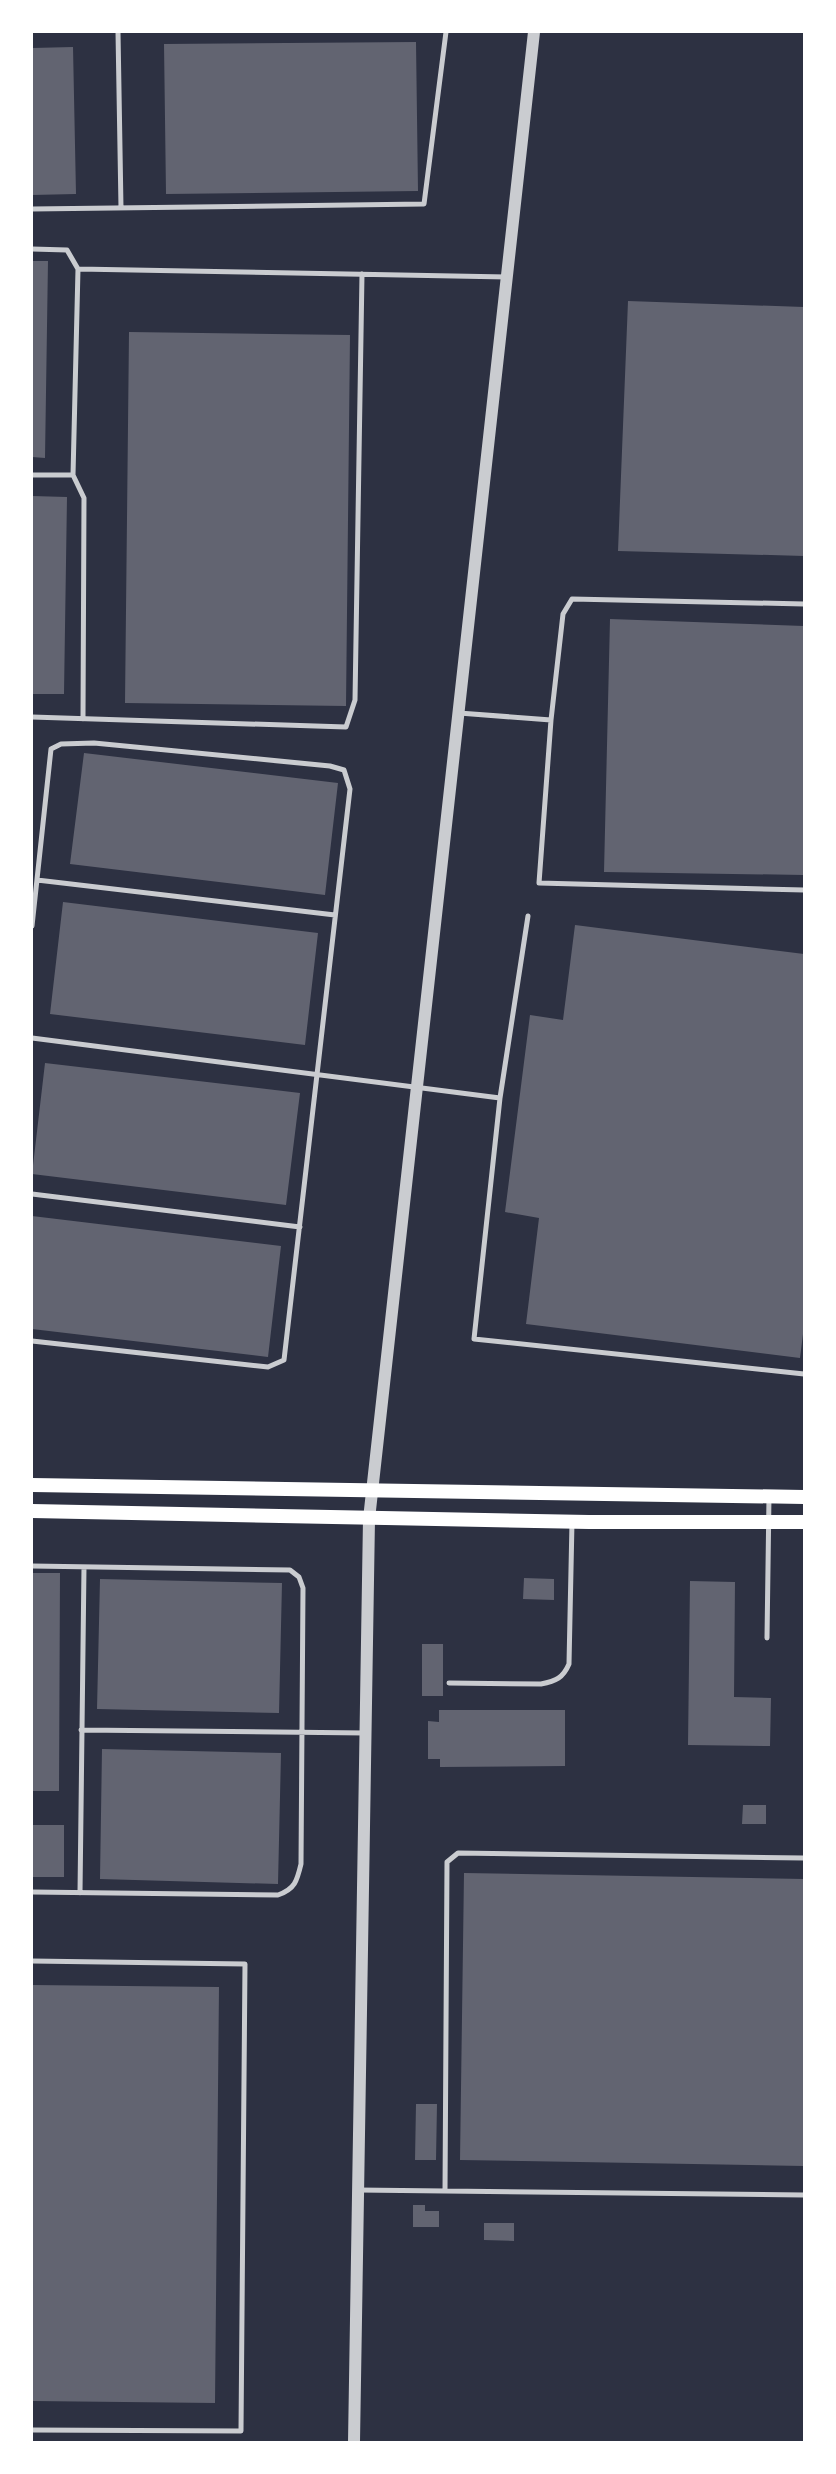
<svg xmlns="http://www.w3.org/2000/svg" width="836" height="2474" viewBox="0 0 836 2474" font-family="Raleway,sans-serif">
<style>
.building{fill:#626471}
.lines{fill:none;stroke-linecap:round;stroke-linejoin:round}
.service{stroke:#caccd0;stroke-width:5}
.tertiary{stroke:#caccd0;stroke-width:12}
.secondary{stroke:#fff;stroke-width:14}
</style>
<rect width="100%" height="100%" fill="#2d3142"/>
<path class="building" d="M416,42L418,191L166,194L164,44Z
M73,47L76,194L32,195V48Z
M32,261H48L45,458L32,457Z
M628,301L804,307V556L618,551Z
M129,332L350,335L346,706L125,703Z
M32,496L67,497L64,694H32Z
M610,619L804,626V875L604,872Z
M84,753L338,783L325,895L70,864Z
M63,902L318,933L305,1045L50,1014Z
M575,925L804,954V1326L800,1358L526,1324L539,1218L505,1212L530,1015L563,1020Z
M45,1063L300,1093L286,1205L32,1174Z
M32,1216L281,1246L268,1357L32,1329Z
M32,1573H60L59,1791H32Z
M524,1578L554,1579V1600L523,1599Z
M100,1579L282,1583L279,1713L97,1709Z
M690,1581L735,1582L734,1697L771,1698L770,1746L688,1745Z
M422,1644H443V1696H422Z
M439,1710H565V1766L440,1767V1759H428V1721L439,1722Z
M102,1749L281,1753L278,1884L100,1879Z
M743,1805H766V1824H742Z
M32,1825H64V1877H32Z
M464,1873L804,1879V2166L460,2160Z
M32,1985L219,1987L215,2403L32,2401Z
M416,2104H437L436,2160H415Z
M413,2205H425V2211H439V2227H413Z
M484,2223H514V2241L484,2240Z"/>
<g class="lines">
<path class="service" d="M118,32L121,208
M32,209L424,204L446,32
M32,249L67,250L78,269
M32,475H73L78,269L507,277
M73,475L84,498L83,719
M459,713L551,720L539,883L804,890
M32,717L346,727L355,700L362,274
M551,720L563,614L572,599L804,604
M37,880L335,915
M32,926L51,749L61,744L94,743L330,766L344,770L350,789L284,1360L268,1367L32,1341
M32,1038L500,1098L474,1339L804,1374
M500,1098L528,916
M32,1194L300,1227
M32,1566L290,1570L299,1577L303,1588L301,1864C297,1881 295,1889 278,1895L32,1892
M767,1638L769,1497
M449,1683L541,1684C556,1681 563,1678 569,1664L572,1522
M81,1730L365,1733
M80,1893L84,1567
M32,1961L245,1964L241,2431L32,2430
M358,2190L804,2195
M445,2191L447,1862L458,1853L804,1858"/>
<path class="tertiary" d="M354,2442L369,1519L534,32"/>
<path class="secondary" d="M32,1485L804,1497
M32,1511L589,1522H804"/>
</g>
<rect width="836" height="2474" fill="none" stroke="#ffffff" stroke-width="66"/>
</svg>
